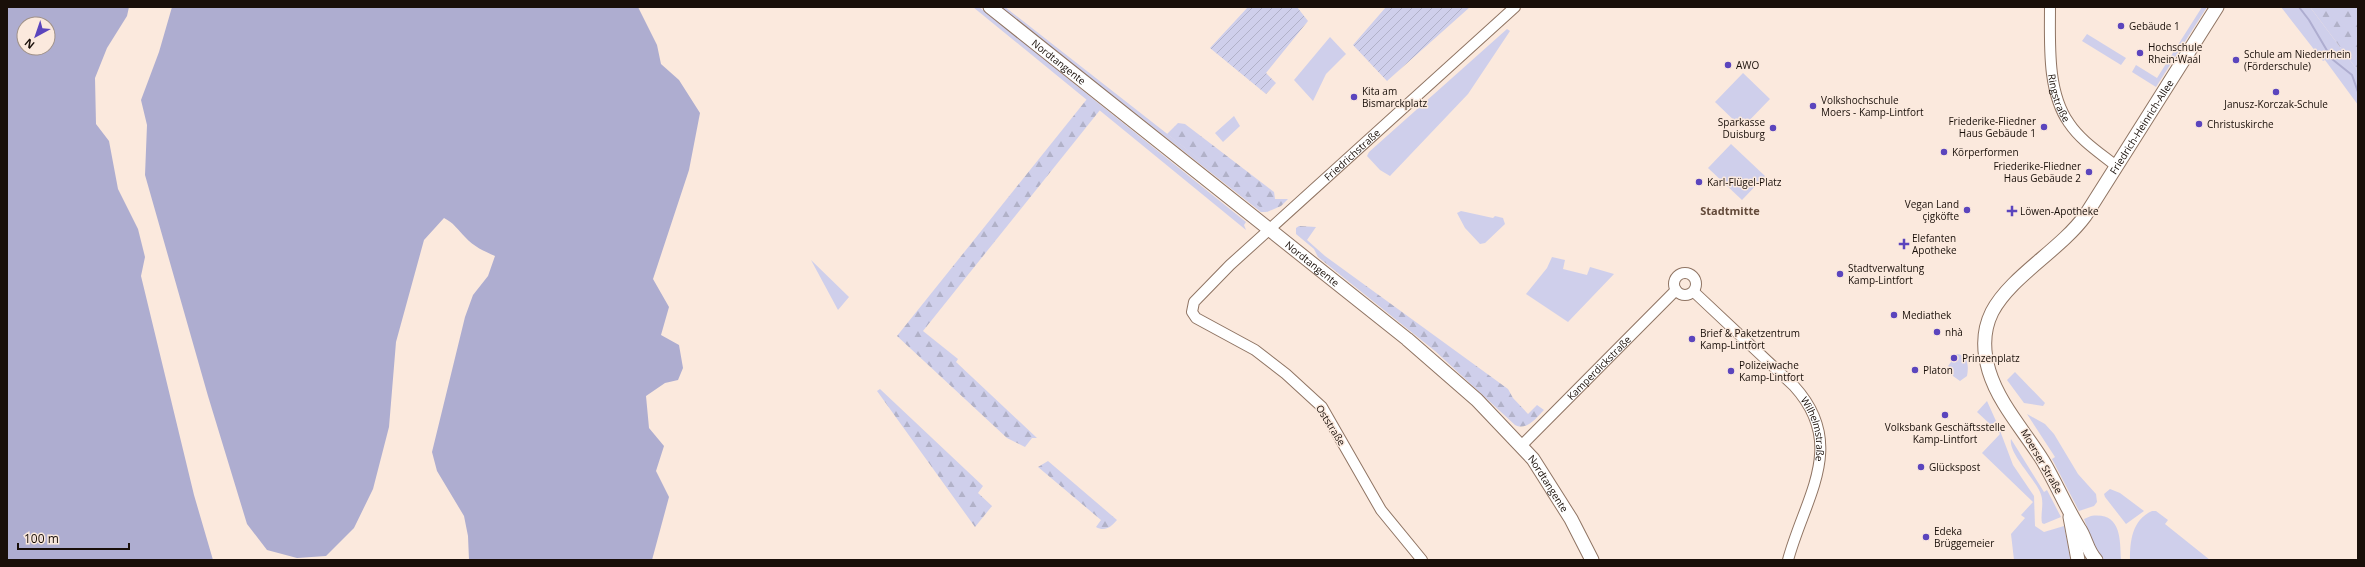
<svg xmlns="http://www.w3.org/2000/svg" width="2365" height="567" viewBox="0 0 2365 567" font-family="'Open Sans',sans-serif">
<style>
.green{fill:#cfcfeb}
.forest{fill:url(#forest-firs)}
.garden{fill:url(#garden-furrows)}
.water{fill:#aeadd0;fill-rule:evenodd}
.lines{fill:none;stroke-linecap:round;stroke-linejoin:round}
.stream{stroke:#aeadd0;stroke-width:2}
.minor-casing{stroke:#8f7463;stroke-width:12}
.major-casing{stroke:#8f7463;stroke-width:15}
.minor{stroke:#fff;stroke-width:10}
.major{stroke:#fff;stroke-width:13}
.poi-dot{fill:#5b45bd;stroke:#fbe9dd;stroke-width:1.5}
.labels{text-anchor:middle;stroke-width:3;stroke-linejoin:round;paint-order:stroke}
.poi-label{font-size:10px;fill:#190f09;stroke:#fbe9dd;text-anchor:start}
.street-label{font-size:10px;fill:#190f09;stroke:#fbe9dd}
.neighbourhood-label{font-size:11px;font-weight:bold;fill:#634a3a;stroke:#fbe9dd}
</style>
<defs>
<pattern id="forest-firs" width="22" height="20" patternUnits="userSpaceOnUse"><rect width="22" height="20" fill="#cfcfeb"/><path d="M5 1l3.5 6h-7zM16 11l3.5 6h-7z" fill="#b1b1c8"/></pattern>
<pattern id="garden-furrows" width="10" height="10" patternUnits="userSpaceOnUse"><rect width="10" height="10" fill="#cfcfeb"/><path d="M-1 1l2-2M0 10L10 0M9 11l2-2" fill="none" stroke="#b1b1c8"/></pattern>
</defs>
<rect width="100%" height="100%" fill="#fbe9dd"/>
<path class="green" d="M973,7H979L1246,222L1244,225L1246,230Z
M1000,7H1005L1267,212H1261Z
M2202,7H2207L2156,87L2132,72L2136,65L2157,78Z
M2281,7H2310L2358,71V105L2325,60L2323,61Z
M1507,29L1510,31L1468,94L1390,176L1380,170L1367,156L1369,152Z
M2087,34L2126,58L2121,65L2082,41Z
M1330,37L1346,54L1326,74L1313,101L1294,80Z
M1743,73L1770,99L1742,128L1715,102Z
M1234,116L1240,126L1223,142L1215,133Z
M1731,144L1765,176L1742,200L1708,168Z
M1461,211L1493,218L1495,216L1503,218L1505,224L1485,243L1480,244L1465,228L1457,213Z
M1552,257L1565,260L1563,269L1587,275L1590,267L1614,274L1568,322L1526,294L1547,268Z
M811,260L849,297L838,310Z
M1957,354C1968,355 1969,366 1967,376L1960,381L1953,376L1948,366Z
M2015,372L2045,403L2043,406L2024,403L2007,380Z
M1987,401L1996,421L1991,425L1977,412Z
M2027,414L2045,424L2054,434L2078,474L2096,494L2097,502L2094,506L2079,511L2052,459L2055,457Z
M1999,428L2013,465L2034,496L2035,526L2044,532L2064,526L2071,560H2014L2011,534L2025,518L2021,515L2033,502L1982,453L2000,434L1997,430Z
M2011,439L2044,492L2047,490L2061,517L2044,524L2042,523C2040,513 2045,503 2040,492C2035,479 2008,453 2011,439Z
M2110,489L2120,493L2144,511L2126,524L2105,497L2104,494Z
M2152,511H2156L2168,520L2165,524L2210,560H2130C2130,541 2132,520 2152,511Z
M2091,516C2121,512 2120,538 2121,560H2102L2096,551L2084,519Z"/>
<path class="forest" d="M2310,7H2358V71Z
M1087,99L1100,110L923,331L958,359L956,362L1037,438H1032L1025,447L1007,438L897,336Z
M1178,123L1185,124L1274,192L1275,199H1288L1281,206L1267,212L1261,208L1167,134Z
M1299,226L1316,227L1307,240L1325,256L1508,389L1513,398L1528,414L1537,405L1544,410C1536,418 1527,431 1515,425L1435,351L1318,257L1314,249L1296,234V228Z
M880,389L983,486L978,493L992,506L975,527L877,391Z
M1048,461L1117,520C1111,527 1105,532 1096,527L1101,520L1038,467Z"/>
<path class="garden" d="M1248,7H1297L1308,21L1266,73L1276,83L1266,94L1210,48Z
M1386,7H1470L1387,81L1353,45Z"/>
<path class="water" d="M7,7H129L127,16L107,48L95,78L96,124L109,141L118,189L138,229L145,257L141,276L194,495L213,560H7ZM24,24H48V48H24Z
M172,7H638L657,45L661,64L679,80L700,113L689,170L653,279L669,307L661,335L679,345L683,368L678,380L665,383L646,396L649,428L664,446L656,471L669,497L652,560H469L468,536L464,516L437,471L432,452L465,317L473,295L488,276L495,256C484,251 474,247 465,237C457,229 454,223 444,218L424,240L396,342L389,427L373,489L354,528L326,556L297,558L267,550L247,524L208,396L145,175L147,125L141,100L159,52Z"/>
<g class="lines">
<path class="stream" d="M2299,7L2309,20L2332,59L2352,75L2358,92"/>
<g class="minor-casing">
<g id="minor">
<path id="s1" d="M2050,7C2050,44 2047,92 2069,123C2081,141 2100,153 2116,166"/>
<circle cx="1685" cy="284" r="11"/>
<path id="s2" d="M1694,292L1794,386C1848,445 1805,497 1788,560"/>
<path id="s3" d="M1522,445L1676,290"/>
<path id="s4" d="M1422,560L1381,510L1322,407L1286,374L1255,350L1196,318L1192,312L1194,302L1230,265L1515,7"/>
</g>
</g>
<g class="major-casing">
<g id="major">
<path id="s5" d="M990,7L1407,339L1477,400L1533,459L1571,519L1592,560"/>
<path d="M2070,517L2078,560"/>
<path id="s6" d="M2096,560C2087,551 2086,538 2079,528C2066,507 2056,483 2043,461C2025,432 1999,404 1989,371C1983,351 1983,330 1992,312C2010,277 2060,250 2085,216L2217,7"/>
</g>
</g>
<use href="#minor" class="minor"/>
<use href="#major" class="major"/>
</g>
<g class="poi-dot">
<circle cx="2121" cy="26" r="4"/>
<circle cx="2140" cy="53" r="4"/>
<circle cx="2236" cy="60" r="4"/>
<circle cx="1728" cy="65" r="4"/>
<circle cx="2276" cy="92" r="4"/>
<circle cx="1354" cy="97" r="4"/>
<circle cx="1813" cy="106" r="4"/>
<circle cx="2199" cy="124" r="4"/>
<circle cx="2044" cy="127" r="4"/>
<circle cx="1773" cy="128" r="4"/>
<circle cx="1944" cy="152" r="4"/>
<circle cx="2089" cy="172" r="4"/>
<circle cx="1699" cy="182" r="4"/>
<circle cx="1967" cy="210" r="4"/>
<path d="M2010 205h4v4h4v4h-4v4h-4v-4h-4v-4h4z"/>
<path d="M1902 238h4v4h4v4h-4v4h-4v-4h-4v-4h4z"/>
<circle cx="1840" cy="274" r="4"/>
<circle cx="1894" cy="315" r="4"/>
<circle cx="1937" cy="332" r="4"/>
<circle cx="1692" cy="339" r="4"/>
<circle cx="1954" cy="358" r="4"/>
<circle cx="1915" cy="370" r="4"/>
<circle cx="1731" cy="371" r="4"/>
<circle cx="1945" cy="415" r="4"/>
<circle cx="1921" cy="467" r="4"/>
<circle cx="1926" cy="537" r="4"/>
</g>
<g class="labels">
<g class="poi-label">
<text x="2129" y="30">Gebäude 1</text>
<text x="2148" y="51">Hochschule<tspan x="2148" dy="12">Rhein-Waal</tspan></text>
<text x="2244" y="58">Schule am Niederrhein<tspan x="2244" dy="12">(Förderschule)</tspan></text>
<text x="1736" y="69">AWO</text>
<text x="1362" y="95">Kita am<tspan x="1362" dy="12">Bismarckplatz</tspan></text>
<text x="1821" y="104">Volkshochschule<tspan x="1821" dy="12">Moers - Kamp-Lintfort</tspan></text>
<text x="2276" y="108" text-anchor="middle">Janusz-Korczak-Schule</text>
<text x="2036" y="125" text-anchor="end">Friederike-Fliedner<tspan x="2036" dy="12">Haus Gebäude 1</tspan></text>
<text x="1765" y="126" text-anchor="end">Sparkasse<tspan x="1765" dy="12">Duisburg</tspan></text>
<text x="2207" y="128">Christuskirche</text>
<text x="1952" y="156">Körperformen</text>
<text x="2081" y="170" text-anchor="end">Friederike-Fliedner<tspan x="2081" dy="12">Haus Gebäude 2</tspan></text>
<text x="1707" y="186">Karl-Flügel-Platz</text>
<text x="1959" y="208" text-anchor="end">Vegan Land<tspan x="1959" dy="12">çigköfte</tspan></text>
<text x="2020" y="215">Löwen-Apotheke</text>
<text x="1912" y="242">Elefanten<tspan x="1912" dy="12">Apotheke</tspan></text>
<text x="1848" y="272">Stadtverwaltung<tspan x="1848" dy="12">Kamp-Lintfort</tspan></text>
<text x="1902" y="319">Mediathek</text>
<text x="1945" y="336">nhà</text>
<text x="1700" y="337">Brief &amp; Paketzentrum<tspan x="1700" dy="12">Kamp-Lintfort</tspan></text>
<text x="1962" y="362">Prinzenplatz</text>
<text x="1739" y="369">Polizeiwache<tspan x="1739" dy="12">Kamp-Lintfort</tspan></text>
<text x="1923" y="374">Platon</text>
<text x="1945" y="431" text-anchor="middle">Volksbank Geschäftsstelle<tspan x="1945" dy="12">Kamp-Lintfort</tspan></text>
<text x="1929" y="471">Glückspost</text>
<text x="1934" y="535">Edeka<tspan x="1934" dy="12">Brüggemeier</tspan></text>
</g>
<g class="street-label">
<text dy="4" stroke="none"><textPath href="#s5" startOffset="88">Nordtangente</textPath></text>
<text dy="4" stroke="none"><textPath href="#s1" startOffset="92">Ringstraße</textPath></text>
<text dy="4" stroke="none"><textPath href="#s6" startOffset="518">Friedrich-Heinrich-Allee</textPath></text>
<text dy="4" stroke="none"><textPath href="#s4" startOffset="572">Friedrichstraße</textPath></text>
<text dy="4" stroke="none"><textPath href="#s5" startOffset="412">Nordtangente</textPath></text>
<text dy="4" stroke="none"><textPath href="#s3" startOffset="109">Kamperdickstraße</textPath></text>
<text transform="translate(1331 425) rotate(58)" y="4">Oststraße</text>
<text dy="4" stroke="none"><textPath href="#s2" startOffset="186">Wilhelmstraße</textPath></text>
<text transform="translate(2042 461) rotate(60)" y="4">Moerser Straße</text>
<text dy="4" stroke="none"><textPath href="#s5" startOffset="736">Nordtangente</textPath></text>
</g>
<g class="neighbourhood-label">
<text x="1730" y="215">Stadtmitte</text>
</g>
</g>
<rect width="2365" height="567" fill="none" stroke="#190f09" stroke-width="16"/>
<g transform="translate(36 36) rotate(220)"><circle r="19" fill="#fbe9dd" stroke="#a19288"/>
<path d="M0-3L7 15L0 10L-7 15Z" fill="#5b45bd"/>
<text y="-6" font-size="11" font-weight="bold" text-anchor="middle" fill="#190f09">N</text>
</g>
<path d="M18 543v6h111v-6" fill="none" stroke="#190f09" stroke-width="2"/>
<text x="24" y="543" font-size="12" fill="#190f09" stroke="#fbe9dd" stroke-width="3" paint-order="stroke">100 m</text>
</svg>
